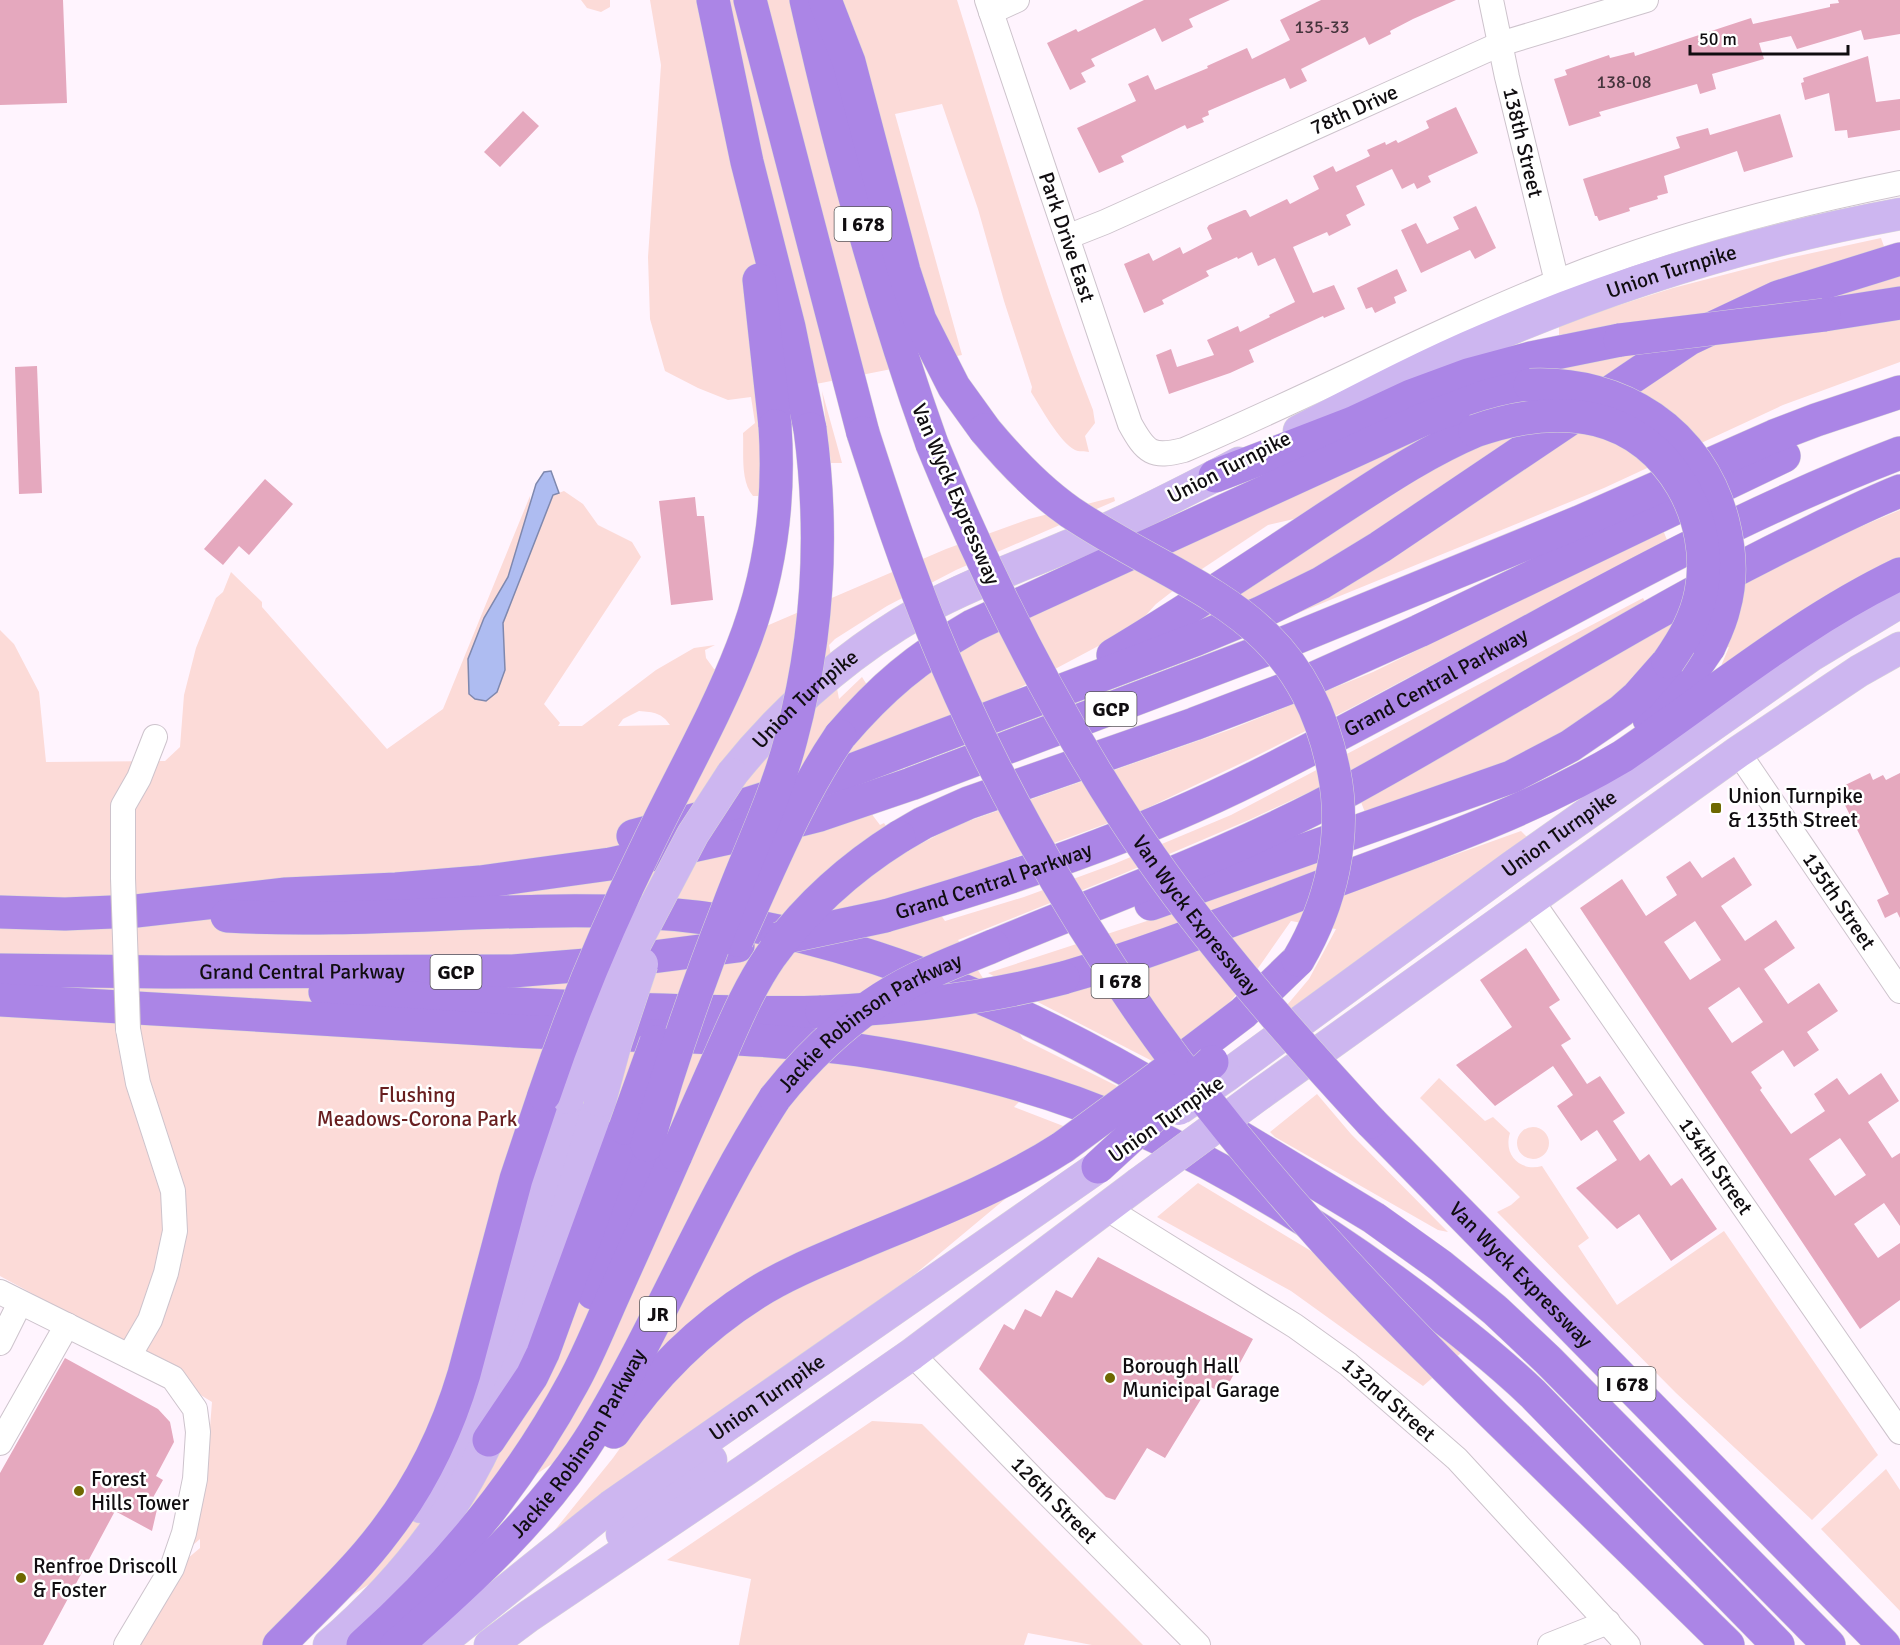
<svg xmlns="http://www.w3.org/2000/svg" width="1900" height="1645" viewBox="0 0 1900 1645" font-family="Signika,sans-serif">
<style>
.green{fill:#fcdbd8;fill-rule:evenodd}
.water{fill:#aebcf1;stroke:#7f88ae;stroke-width:1.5}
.building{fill:#e5a8be;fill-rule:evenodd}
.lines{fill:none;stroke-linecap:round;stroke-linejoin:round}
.minor-casing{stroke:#cdc3cc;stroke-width:26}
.major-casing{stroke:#d9d8d9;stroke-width:33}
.highway-casing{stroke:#d9d8d9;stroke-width:34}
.minor{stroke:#fff;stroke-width:24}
.major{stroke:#cdb6f0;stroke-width:32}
.highway{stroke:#ab85e6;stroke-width:33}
.minor-bridge-casing{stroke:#cdc3cc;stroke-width:26;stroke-linecap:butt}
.major-bridge-casing{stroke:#d9d8d9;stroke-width:33;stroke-linecap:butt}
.highway-bridge-casing{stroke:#d9d8d9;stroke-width:34;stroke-linecap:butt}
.minor-bridge{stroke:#fff;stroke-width:24}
.major-bridge{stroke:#cdb6f0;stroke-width:32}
.highway-bridge{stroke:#ab85e6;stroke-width:33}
.poi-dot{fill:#6e6801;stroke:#fff;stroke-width:2}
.labels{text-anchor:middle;stroke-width:5;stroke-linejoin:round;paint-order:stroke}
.number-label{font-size:18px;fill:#45343c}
.shield{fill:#fff;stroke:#585658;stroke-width:1.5}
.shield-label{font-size:20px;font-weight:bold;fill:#100d10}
.street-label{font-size:21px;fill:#100d10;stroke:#fff}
.poi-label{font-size:21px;fill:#100d10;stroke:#fff;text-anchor:start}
.park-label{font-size:21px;fill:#681e1f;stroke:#fff}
</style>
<rect width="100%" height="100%" fill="#fff4fe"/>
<path class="green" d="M581,0H610V7L601,12L587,8Z
M650,0H957C1000,137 1040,276 1093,410L1095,423L1085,436L1089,452C1085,451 1078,452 1075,450C1060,443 1040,406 1031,392L1032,387L1004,301L978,209L942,104L895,114L962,355L756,396L760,426L762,496H753C740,481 744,452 743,433L755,423L751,397L728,400L698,388L665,371L650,319L648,257L661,65Z
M1881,238L1886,252L1816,271L1353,551L1209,623L1202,614L1597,329L1559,335V324L1673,288L1789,258Z
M1900,271V362L1783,405L1604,488L1269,625L1674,360L1805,298Z
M822,391L842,463H831Z
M1458,423L1303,517L1268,525L1196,573L1156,604L1136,626L1012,692L888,744L858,796L880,825L884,823L903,853L957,825L1229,730L1373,672L1663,530L1667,540L1351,708L1248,760L1141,811L975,872L922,888L945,921L1024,897L1114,864L1231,815L1643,598L1648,607L1344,776L1249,820L1120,875L958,940L1023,1039L1117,1086L1105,1099L1043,1078L1014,1107L1071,1129L707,1331L567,1454L277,1645H133L181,1564L200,1548V1539L186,1551L206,1477L212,1402L68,1313L0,1276V630L14,644L39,692L46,762L165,761L180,747L184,695L196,648L216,598L223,592L231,572L262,602V607L387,749L443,709L530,496L533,543L553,495L564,491L583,504L598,525L632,542L641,557L544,704L560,723L558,726H582L656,670L694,648L715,645L705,650L706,658L714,669L745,674L764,627L946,549L1029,519L1114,497L1115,501L956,570L887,606L835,639L829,645L839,699L862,677L869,688L915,679L982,633L1385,452ZM639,711C654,712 662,713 670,725L618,726L623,719Z
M1900,510V564L1745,656L1721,666L1729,647L1633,676L1613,701L1559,739L1484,774L1366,815L1361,802L1779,561Z
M1521,831L1527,837L1271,1024L1309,979L1336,929L1291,921L1254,974L1213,1021L1158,1064L1032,999L1275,919Z
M1342,852V865L1255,901L1005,982L988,973L1153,919Z
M1439,1078L1485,1121L1493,1117L1510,1133C1503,1155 1520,1172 1542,1166L1589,1238L1578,1246L1617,1305L1724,1231L1878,1455L1812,1520L1676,1393L1497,1212L1511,1205L1520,1197L1420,1098Z
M1317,1094L1351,1134L1448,1232L1438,1230L1275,1137L1270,1132Z
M1517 1143a16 16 0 1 1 32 0a16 16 0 1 1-32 0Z
M1198,1183L1399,1304L1461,1353L1423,1386L1291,1291L1157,1217Z
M1023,1184L914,1275L550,1536L613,1458L656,1398L701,1351L777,1298L860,1258Z
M872,1421L922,1424L1143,1645H1092L1028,1633L1024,1645H739L751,1579L667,1560Z
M1886,1469L1900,1490V1611L1821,1529Z"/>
<path class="water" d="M551,471L559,493L553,495L503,623L505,670L497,692L486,701L475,699L469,694L468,659L484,618L508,577L536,484L544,472Z"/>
<path class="building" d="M0,0H63L67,103L0,105Z
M1144,0H1230L1189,19L1193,27L1162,42L1155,28L1091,59L1095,66L1081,73L1086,82L1070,90L1047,43L1076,29L1078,32Z
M1321,0H1456L1413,19L1390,31L1391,34L1369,45L1365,37L1301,69L1307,81L1290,89L1285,78L1208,111L1209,115L1202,118L1204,122L1187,129L1185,125L1121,156L1124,162L1099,173L1077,128L1136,101L1128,84L1148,75L1155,90L1208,68L1207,66L1247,48L1252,59L1290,40L1280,20Z
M1838,0H1900V34L1864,40L1861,30L1797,49L1791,36L1759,43L1764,59L1712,74L1716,89L1700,94L1697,84L1599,112L1601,116L1569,126L1554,79L1567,75L1565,70L1609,55L1610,58L1634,52L1635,56L1751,18L1753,24L1830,7V4L1839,3Z
M1868,56L1876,102L1900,99V130L1848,138L1847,130L1835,131L1829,93L1805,100L1801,83L1804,82L1803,78Z
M1456,107L1478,153L1428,176L1431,182L1417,189L1414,183L1402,189L1392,169L1356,186L1365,205L1346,215L1351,225L1329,236L1327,232L1293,247L1313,293L1334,285L1345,309L1324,318L1323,316L1249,350L1254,362L1230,373L1169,394L1156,355L1171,349L1177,367L1214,355L1207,340L1238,326L1240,332L1270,317L1269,315L1295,302L1275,258L1258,266L1252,252L1238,259L1237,257L1206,271L1209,276L1162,300L1164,304L1144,313L1124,264L1149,253L1153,261L1180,247L1183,254L1212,239L1207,228L1209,225L1244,210H1246L1250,217L1287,199L1290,204L1319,189L1313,176L1333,166L1336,172L1370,156L1367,150L1385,142L1386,145L1396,140L1398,143L1429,128L1426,121Z
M523,111L539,126L500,167L484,152Z
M1780,114L1793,157L1744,172L1737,151L1664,176L1668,193L1657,196L1658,199L1629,208L1630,211L1599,221L1597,216H1595L1583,179L1680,148L1676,137L1708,128L1710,135Z
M1476,206L1496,248L1475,259L1470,250L1421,273L1401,230L1416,223L1427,244L1459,229L1453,217Z
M1397,269L1407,291L1394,297L1396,303L1375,313L1372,307L1366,309L1357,288Z
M37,366L42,493L19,494L15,367Z
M265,479L293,504L249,555L239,546L223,565L204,549Z
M695,497L697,516H704L713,600L671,605L659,501Z
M1870,773L1873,780L1883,775L1886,780L1900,773V918L1897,912L1885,918L1877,900L1889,894L1837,789Z
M1734,857L1752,885L1721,906L1745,941L1776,920L1795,948L1764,969L1788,1004L1819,983L1838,1011L1807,1032L1819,1050L1794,1067L1783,1050L1751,1072L1762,1088L1760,1090L1791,1134L1825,1111L1814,1094L1837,1078L1849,1095L1881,1073L1899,1101L1868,1122L1892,1158L1900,1153V1226L1884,1203L1854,1224L1878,1258L1900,1243V1300L1860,1329L1580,908L1622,879L1646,916L1677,895L1666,877L1690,861L1702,878ZM1695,921L1721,960L1690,980L1664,942ZM1739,987L1763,1022L1732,1043L1708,1008ZM1840,1138L1866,1175L1835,1196L1809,1159Z
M1526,948L1560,1000L1549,1007L1571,1039L1561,1045L1587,1084L1600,1076L1625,1113L1613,1121L1640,1161L1649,1154L1671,1186L1682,1178L1717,1229L1671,1261L1639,1214L1617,1229L1576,1188L1617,1160L1597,1130L1581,1141L1557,1106L1573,1095L1553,1066L1495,1106L1456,1065L1512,1027L1480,980Z
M1098,1257L1253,1339L1223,1394L1209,1386L1165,1458L1147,1448L1115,1500L1106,1497L979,1369L1004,1324L1014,1330L1025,1309L1041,1317L1056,1290L1072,1298Z
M65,1358L158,1409L170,1422L174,1442L156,1476L163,1480L151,1501L158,1505L152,1531L115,1511L43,1645H0V1473Z"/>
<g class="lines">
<g class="minor-casing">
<g id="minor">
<path id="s1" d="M987,0L1130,424C1146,453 1152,458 1184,450C1320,392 1452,322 1590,269C1691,231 1795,204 1900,183"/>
<path id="s2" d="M1491,0L1507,77L1557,282"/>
<path d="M991,12L1017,0"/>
<path id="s3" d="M1067,237L1105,222L1500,44L1646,0"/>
<path id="s4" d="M1738,752L1900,991"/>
<path d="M123,878V806L139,778L155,737"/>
<path id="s5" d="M1531,900L1900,1432"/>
<path d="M128,1029L138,1083L173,1191L175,1231L166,1273L150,1320L129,1356"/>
<path id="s6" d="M1106,1208L1295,1326L1348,1364L1457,1459L1628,1645"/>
<path d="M0,1292L173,1378L195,1409L198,1432L195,1479L184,1533L172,1568L126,1645"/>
<path d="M0,1343L20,1303"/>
<path id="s7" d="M912,1354L1034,1480L1198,1645"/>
<path d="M0,1443L67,1325"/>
<path d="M1550,1645L1608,1622"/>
</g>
</g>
<g class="major-casing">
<g id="major">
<path id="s8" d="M1299,431C1361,399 1423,366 1487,339C1619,282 1758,240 1900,214"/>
<path id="s9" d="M732,774C785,708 848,653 921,611C970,584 1024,565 1075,543C1131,519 1186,491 1239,463"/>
<path id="s10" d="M1226,1076L1513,866L1812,655L1900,602"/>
<path d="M1260,1094L1738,752L1859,671L1900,648"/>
<path d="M421,1507C448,1465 470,1422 487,1375L568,1098"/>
<path d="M622,1534L711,1460"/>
<path d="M329,1645C395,1588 452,1518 489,1438C515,1385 532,1328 549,1271C566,1215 583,1158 600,1101"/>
<path id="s11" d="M438,1645L611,1506L1098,1167"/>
<path d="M490,1645L529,1616L744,1471L912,1354L1138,1184"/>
</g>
</g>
<g class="highway-casing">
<g id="highway">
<path d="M713,0L747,162L789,327L810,429"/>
<path d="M750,0L863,433"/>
<path d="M806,0C840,150 880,299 932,444"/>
<path d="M825,0L849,62L904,271L920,320L954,387L985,430"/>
<path d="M759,280L775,426"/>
<path d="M1824,315L1900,303"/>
<path d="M1215,476L1353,423L1411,396L1468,375L1531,358L1620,340"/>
<path d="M1113,655C1187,611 1258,563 1329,516C1377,485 1423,453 1475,431"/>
<path d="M1649,719L1684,684L1709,647"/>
<path d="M840,736C882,687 917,658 972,626L1422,420L1490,395L1530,385"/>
<path d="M633,836L712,815L844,773L1197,639L1260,613L1321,583L1380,547L1689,339L1778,297L1900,259"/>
<path d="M899,837L923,823L968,803L1194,724L1312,679L1419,631L1784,456"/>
<path d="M1151,904L1511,777L1570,746L1621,711L1638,696L1668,662"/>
<path d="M0,912L65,914L136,911L286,894L396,889L480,882L610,864L734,837L820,815L911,784L1286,642L1579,522L1774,436L1816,420L1900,392"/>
<path d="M227,916C363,924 500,906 636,912C824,920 1013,1001 1173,1097"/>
<path id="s12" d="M885,916C1013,879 1138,836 1258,776C1471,670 1677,538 1900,453"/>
<path d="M993,946C1113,896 1239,851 1353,788C1499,708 1639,617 1789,543C1826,525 1862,506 1900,491"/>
<path id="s13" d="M0,970L165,972L513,971L598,964L738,946"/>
<path d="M1063,978C1154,952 1242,916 1330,883C1429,846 1531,811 1623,756C1714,694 1800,622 1900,574"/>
<path d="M325,992C427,1000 528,1005 630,1009C694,1011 758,1014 822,1012"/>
<path d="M0,1000C172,1009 343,1021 515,1031C629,1037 744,1034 858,1050C951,1064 1047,1087 1133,1126C1225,1168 1312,1221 1393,1280C1442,1316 1489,1352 1533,1394L1778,1645"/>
<path d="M1172,1067L1243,1013L1298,960"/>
<path id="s14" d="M1371,1122L1884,1645"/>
<path d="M1235,1134L1374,1218L1441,1266L1495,1310L1548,1360L1829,1645"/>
<path d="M593,1293L647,1145"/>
<path d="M614,1432C652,1376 699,1329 756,1293C786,1274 821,1260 854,1246C925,1216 998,1189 1063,1147"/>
<path d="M1517,1438L1728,1645"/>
<path d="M489,1440L532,1376L543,1353L625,1128"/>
<path d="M279,1645C315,1608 355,1572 386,1530C422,1483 447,1431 464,1374L516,1179L544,1095"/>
<path d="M363,1645C447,1570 519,1483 573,1383C589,1354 601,1323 615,1292C635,1247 656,1201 676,1155"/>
<path id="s15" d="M397,1645C471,1580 544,1514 596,1429C661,1321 707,1203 775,1098"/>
</g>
</g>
<use href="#minor" class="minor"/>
<use href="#major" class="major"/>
<use href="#highway" class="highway"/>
<g class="minor-bridge-casing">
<path id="minor-bridge" d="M123,878L128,1029"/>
</g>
<g class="major-bridge-casing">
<path id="major-bridge" d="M568,1098L604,1003L693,834L732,774
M600,1101L616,1042L642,964
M1179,1109L1226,1076
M1138,1184L1260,1094"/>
</g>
<g class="highway-bridge-casing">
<g id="highway-bridge">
<path d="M1620,340L1824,315"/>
<path d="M1530,385C1621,381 1700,431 1723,522C1730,550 1732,580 1724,608C1721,622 1715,634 1709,647"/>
<path d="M985,430C1010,460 1037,489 1070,512C1189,592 1302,608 1334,772C1347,837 1331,904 1298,960"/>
<path d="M1475,431C1515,417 1556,410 1597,420C1671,438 1715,520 1701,592C1696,619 1683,640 1668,662"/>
<path d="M863,433C885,501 907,568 934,634C987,765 1061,898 1142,1014C1251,1169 1381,1306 1517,1438"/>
<path id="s16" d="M932,444C986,576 1047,699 1125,819C1196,928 1283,1027 1371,1122"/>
<path d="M777,939L885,916"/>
<path d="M737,940C769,871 797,799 840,736"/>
<path d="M822,1012C904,1008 984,999 1063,978"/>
<path d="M544,1095C573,1009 608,925 648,844C679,779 716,715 742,648C770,577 780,501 775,426"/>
<path id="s17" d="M775,1098C817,1045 867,1000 929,973C950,963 972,955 993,946"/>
<path d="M625,1128L656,1042"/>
<path d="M647,1145C670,1064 698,984 729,905C750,849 776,797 791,739C818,638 824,533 810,429"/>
<path d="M1063,1147L1172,1067"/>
<path d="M676,1155C691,1120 707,1085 722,1051C736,1019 750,986 770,957C805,908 848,869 899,837"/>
<path d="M1098,1167L1212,1062"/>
</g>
</g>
<use href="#minor-bridge" class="minor-bridge"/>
<use href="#major-bridge" class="major-bridge"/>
<use href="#highway-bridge" class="highway-bridge"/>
</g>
<g class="poi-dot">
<rect x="1710" y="802" width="12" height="12" rx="3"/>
<circle cx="1110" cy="1378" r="6"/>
<circle cx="79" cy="1491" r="6"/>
<circle cx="21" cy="1578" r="6"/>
</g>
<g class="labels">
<g class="number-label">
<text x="1322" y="33">135-33</text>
<text x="1624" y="88">138-08</text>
</g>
<g class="shield">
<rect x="834.5" y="207" width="57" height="34" rx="4.5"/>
<rect x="1085.5" y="692" width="51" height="34" rx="4.5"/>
<rect x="430.5" y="955" width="51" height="34" rx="4.5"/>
<rect x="1091.5" y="964" width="57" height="34" rx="4.5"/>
<rect x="640" y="1297" width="36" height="34" rx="4.5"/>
<rect x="1598.5" y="1367" width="57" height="34" rx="4.5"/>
</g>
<g class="shield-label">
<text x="863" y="231">I 678</text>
<text x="1111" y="716">GCP</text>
<text x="456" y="979">GCP</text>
<text x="1120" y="988">I 678</text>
<text x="658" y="1321">JR</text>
<text x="1627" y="1391">I 678</text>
</g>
<g class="street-label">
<text dy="7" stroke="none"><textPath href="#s3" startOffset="314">78th Drive</textPath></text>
<text dy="7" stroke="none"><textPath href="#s2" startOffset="146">138th Street</textPath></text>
<text dy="7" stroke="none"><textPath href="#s1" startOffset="250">Park Drive East</textPath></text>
<text dy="7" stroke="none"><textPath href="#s8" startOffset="406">Union Turnpike</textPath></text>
<text transform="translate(1229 467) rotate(-27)" y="7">Union Turnpike</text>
<text transform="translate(956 494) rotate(67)" y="7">Van Wyck Expressway</text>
<text dy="7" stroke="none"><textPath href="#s12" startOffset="600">Grand Central Parkway</textPath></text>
<text dy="7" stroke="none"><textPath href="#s9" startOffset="105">Union Turnpike</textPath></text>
<text dy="7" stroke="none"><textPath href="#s10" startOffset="412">Union Turnpike</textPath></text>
<text dy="7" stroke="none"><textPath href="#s12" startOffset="114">Grand Central Parkway</textPath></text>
<text dy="7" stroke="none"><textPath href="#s4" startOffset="180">135th Street</textPath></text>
<text dy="7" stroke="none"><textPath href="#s16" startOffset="542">Van Wyck Expressway</textPath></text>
<text dy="7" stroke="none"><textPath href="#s13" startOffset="302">Grand Central Parkway</textPath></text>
<text dy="7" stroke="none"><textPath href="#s17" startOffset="123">Jackie Robinson Parkway</textPath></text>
<text transform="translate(1166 1119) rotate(-35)" y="7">Union Turnpike</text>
<text dy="7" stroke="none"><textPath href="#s5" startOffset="324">134th Street</textPath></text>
<text dy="7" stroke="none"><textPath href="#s14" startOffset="214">Van Wyck Expressway</textPath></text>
<text dy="7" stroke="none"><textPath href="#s11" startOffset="412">Union Turnpike</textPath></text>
<text dy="7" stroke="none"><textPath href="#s6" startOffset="342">132nd Street</textPath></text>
<text dy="7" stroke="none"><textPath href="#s15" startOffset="273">Jackie Robinson Parkway</textPath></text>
<text dy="7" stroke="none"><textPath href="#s7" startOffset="204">126th Street</textPath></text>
</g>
<g class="poi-label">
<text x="1728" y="803">Union Turnpike<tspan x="1728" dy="24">&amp; 135th Street</tspan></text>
<text x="1122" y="1373">Borough Hall<tspan x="1122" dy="24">Municipal Garage</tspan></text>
<text x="91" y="1486">Forest<tspan x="91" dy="24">Hills Tower</tspan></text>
<text x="33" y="1573">Renfroe Driscoll<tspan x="33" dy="24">&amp; Foster</tspan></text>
</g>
<g class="park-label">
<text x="417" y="1102">Flushing<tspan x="417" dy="24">Meadows-Corona Park</tspan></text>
</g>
</g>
<path d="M1690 45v9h158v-9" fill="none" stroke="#100d10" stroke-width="3"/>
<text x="1699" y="45" font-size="18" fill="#100d10" stroke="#ffffff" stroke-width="4.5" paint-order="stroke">50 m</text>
</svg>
